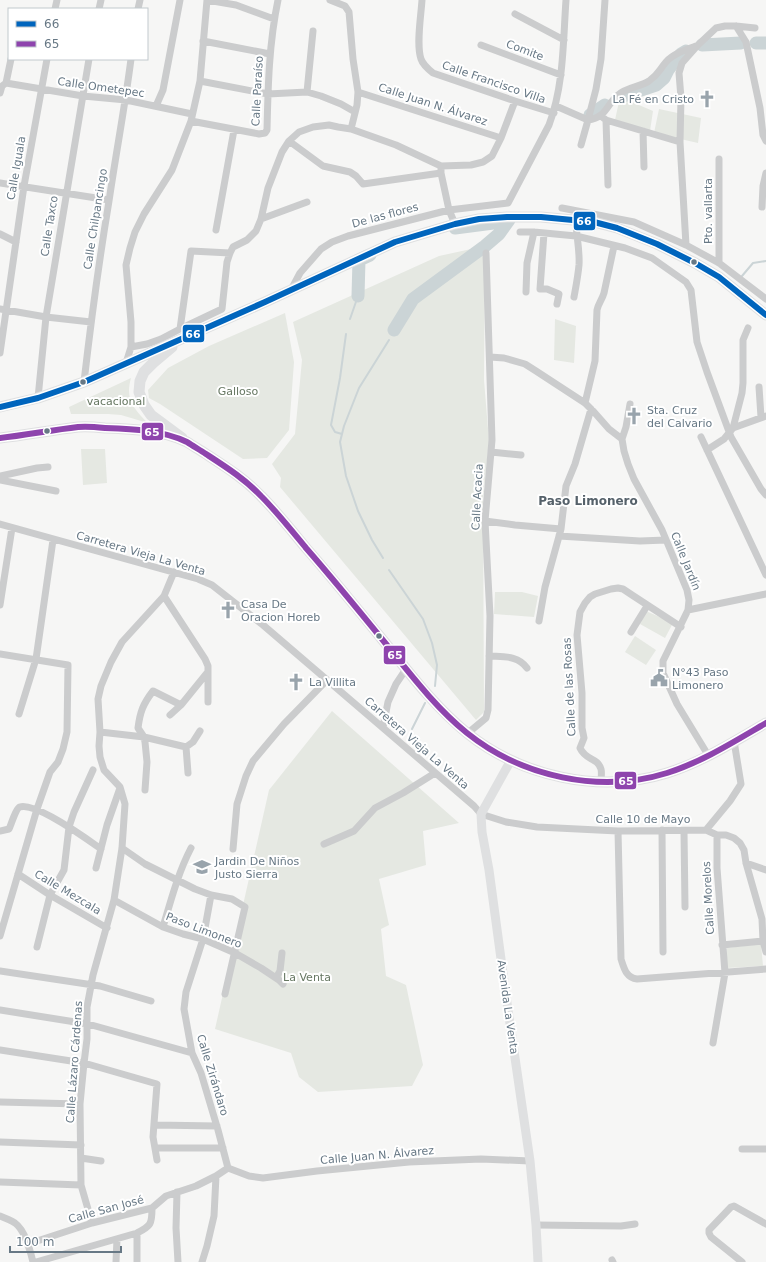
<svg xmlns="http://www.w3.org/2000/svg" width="766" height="1262" viewBox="0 0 766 1262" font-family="'DejaVu Sans',sans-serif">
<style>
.green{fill:#e5e8e2}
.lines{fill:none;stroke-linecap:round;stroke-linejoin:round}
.stream{stroke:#cbd4d6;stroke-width:2}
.river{stroke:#cbd4d6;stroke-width:13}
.minor{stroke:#cbcccd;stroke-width:7}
.major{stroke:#dfe0e1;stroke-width:9}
.highway{stroke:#dfe0e1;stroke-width:11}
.bus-1-casing{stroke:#fff;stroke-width:9}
.bus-2-casing{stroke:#fff;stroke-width:9}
.bus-1{stroke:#0065bd;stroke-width:6}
.bus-2{stroke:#8e44ad;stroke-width:6}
.bus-dot{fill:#677885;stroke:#fff;stroke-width:1.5}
.labels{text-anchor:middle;stroke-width:4;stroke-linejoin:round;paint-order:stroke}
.street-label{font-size:11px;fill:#677885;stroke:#fff}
.poi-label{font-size:11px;fill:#677885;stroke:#fff;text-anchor:start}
.park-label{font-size:11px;fill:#667762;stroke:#fff}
.neighbourhood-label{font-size:12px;font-weight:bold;fill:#55616a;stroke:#fff}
.line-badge{stroke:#fff;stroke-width:1.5}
.badge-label{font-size:11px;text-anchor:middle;font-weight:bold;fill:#fff}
</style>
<rect width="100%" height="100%" fill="#f6f6f5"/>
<path class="green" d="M620,97L653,111L650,131L615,120Z
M659,109L701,118L698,143L654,133Z
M485,246L484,380L489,441L483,498L484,712L476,720L280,487L281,478L272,464L295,434L302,360L293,322L439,256Z
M285,313L294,362L289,430L267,458L243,459L160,404L149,398L148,390L168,368L209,346Z
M555,319L576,326L574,363L554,360Z
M131,378C125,399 133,408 148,423L121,415L108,414H71L69,407Z
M81,449H105L107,483L83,485Z
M495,592H522L538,596L534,617L494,614Z
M646,611L673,623L665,638L640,624Z
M635,636L656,650L646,665L625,652Z
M332,711L459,823L423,831L426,865L379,879L389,925L381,929L386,976L406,985L423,1065L412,1086L318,1092L299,1077L291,1053L215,1029L269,790Z
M761,944L763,966L726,968L727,948Z"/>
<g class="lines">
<path class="stream" d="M742,276L753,263L766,261
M350,319L358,296
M342,434L335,432L331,425L340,378L346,334
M383,558L372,540L358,511L346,476L340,442L344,426L359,388L389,340
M389,570L423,619L432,643L437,665L435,686
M412,729L425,703"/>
<path class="river" d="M756,43H766
M702,45L741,43
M623,96L656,85L664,78L668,70L681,54L686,51
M590,115L605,105
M455,228L501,222
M358,296L359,260L370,255
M394,330L413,299L485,246L499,234L509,220"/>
<path class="minor" d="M330,0L345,6L349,12L353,59L358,92L357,105L351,129
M422,0C421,16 416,45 421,59C423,65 428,69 433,73L515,101L554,113
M55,9L57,0
M99,9L101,0
M138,9L140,0
M515,14L564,40
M736,26L746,42L760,108L763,135L766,141
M203,41L270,54
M481,45L561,75
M200,81L268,94L307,92L321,96L341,104L355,112
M6,83L83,96L126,100L192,114
M307,92L313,31
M358,92L501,138
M0,93L2,86L6,83L11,59
M156,106L163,90L180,0
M556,106L588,120L596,89L601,59L605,0
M601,116L606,120L680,142
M606,120L608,185
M191,121L259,134L265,133L267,130C268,86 269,43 278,0
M643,131L644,167
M289,141L323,166L350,172L356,176L363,184L441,173
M581,145L588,120C606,118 606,105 618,95C627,87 640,87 649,81C659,74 659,70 666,62C673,54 685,50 696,46
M719,159V263
M441,168V173L449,210L455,224
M0,183L109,200
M762,207L763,186L766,173
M562,208L634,222L686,245L719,263L766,299
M261,219L307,202
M216,230L234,130
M520,232H534L576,236L625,248L652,258L686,282L691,290L697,342L707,372L731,437L761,489L766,495
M544,233L540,289H547L559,294L557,304
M0,234L16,242
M686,245L680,142L681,98L679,73L682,63L698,45L716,28L725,26H736L755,28
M291,290L300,273L321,249L332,242L348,236L449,210L508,203L549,125C564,85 563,42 566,0
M526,292L527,263L534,232
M574,297C576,286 578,276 579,265C580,250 576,235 576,220
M0,309L46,317L91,322
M180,329L191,251L230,253
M131,347L147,344L161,339L180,329L222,309L227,262L230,253L233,247L247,240L256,231L261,219L268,188L282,152L289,141L299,132L313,127L329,125L338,127L351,129L396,145L441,166L471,165L483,162L492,156L501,138L515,101
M0,353L24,186L47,59
M490,357L504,358L525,364L536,371L585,403L594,412L609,429L622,439
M126,363L131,347V322L126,265L130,248L135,232L144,214L172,170L191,121L200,81L207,0L236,5L274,19
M84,382C91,321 99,261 109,201C116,153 125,106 131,59
M759,387L761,417
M38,398L46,317L89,59
M585,403L595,361L597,310C598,304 602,300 604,293L614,246
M630,404L626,427L622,439L624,451L628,464L634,479L662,530L687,590L689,600L688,610L663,661V673L677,704L708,755
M733,428L742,393L743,383V340L748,328
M701,437L766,575
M707,450L724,439L733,428L766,416
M491,452L521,455
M0,476L37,468L48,467
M0,480L56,491
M485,521L515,525L561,529
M0,524L198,579L212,585L263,625L474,806L481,814L506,822L537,827L618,831L706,830L730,801L741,784L734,741
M559,536L640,541L666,540
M164,596L205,659L208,666V702
M0,605L12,528
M688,610L766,594
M539,621L545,587L561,529L566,486L575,464L591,409
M631,632L647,606
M0,654L68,665L67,732L63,749L58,762L50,772L37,809L0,936
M489,656C503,657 518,655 527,668
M19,714L36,659L53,540
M170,715L181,705L207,673
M383,727L388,702L396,684L406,669
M100,732L144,737L186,747L193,742L200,731
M468,733L486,718L488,710L490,616L485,521L492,440L486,253
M186,747L188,773
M601,782C601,778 602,773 601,769C597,757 586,761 580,748L584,738L582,728V693L577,635L580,612L585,603L590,597L595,594L611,589L618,588L623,589L632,595L681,627
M145,790L147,762L145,742L144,737L138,728C140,712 143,704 153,691L181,705
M662,830L663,952
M706,830L717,835V868L725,973L713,1043
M0,831L9,829C11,825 16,808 20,807C36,802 87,839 101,849
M618,831L621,959C624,968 626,978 637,979L766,969
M684,831L685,907
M717,835H726L734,838L740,843L744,850L746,863L762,919L763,941L766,952
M324,844L354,831L375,808L403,793L435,773
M122,848L145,864L195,889L211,895L232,899L245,907L225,994
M233,849L237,804L246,776L253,761L284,724L327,680
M746,863L766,870
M96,868L107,825L120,788
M18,874L50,895L107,928
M211,895L203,939L186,992L184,1009L192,1053L201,1073L218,1130L228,1168
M114,900L163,927L183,934L203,939L235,953L261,968L279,980L283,984
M163,927C171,900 178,873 191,848
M722,945L763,941
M37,947L50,895L64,870L69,827L74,812L93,770
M0,971L100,986L151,1001
M276,978L280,971L282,953
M0,1010L88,1024L192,1053
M0,1050L84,1063L157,1084L153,1137L157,1160
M0,1102L80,1104
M155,1125L217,1126
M0,1142L81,1145
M155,1148H223
M742,1149H766
M81,1158L101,1161
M228,1168L249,1176L263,1178L317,1171L409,1162L481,1159L530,1161
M0,1182L81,1185
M177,1192L176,1228L178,1262
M0,1216C5,1218 10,1220 15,1223C25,1230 30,1250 33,1262
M92,1223L81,1185L80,1104L84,1063L87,1039V1007L93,975L114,900L122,848L125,804L120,787L104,770L100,757L99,746L100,732L98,699L101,686L111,662L122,642L164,596L174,572
M536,1225L621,1226L635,1224
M137,1233V1262
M28,1244L92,1223L152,1208L166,1196L196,1186L216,1176L228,1168
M612,1260L613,1262
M36,1262L137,1233C151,1226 152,1224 152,1208
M116,1262L117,1239
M202,1262L207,1246L214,1216L216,1176
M742,1262L711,1237L709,1233V1230L731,1207L734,1206L766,1224"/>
<path class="major" d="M511,760L481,814L482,832L489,870L506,996L530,1161L536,1225L538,1262"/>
<path class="highway" d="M172,347L153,363L144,372L140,381L139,392L144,405L151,415L182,438
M0,407L38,398L84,382L265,302L395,242L455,224L479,219L507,217H541L594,222L617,228L657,244L695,263L719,277L766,315
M0,438C26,435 52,430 78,427C87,426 96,427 105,428C133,429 162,430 187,442C193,446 200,450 206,454C226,467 245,479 261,496C277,512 292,531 306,548C334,580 360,612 386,644C411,675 436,708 467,733C522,777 600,794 667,773C702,762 735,741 766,723"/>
<g class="bus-1-casing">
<path id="bus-1" d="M0,407L38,398L84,382L265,302L395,242L455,224L479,219L507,217H541L594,222L617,228L657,244L695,263L719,277L766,315"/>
</g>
<g class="bus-2-casing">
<path id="bus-2" d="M0,438C26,435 52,430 78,427C87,426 96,427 105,428C133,429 162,430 187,442C193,446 200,450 206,454C226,467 245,479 261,496C277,512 292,531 306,548C334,580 360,612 386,644C411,675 436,708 467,733C522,777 600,794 667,773C702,762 735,741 766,723"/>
</g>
<use href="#bus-1" class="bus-1"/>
<use href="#bus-2" class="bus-2"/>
</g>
<defs>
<g id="church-bare" transform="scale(1.38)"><path d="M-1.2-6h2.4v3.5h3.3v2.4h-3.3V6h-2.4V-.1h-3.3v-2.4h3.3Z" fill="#99a4ac" stroke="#fff" stroke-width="2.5" paint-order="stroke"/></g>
<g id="civic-bare" transform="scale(1.38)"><path d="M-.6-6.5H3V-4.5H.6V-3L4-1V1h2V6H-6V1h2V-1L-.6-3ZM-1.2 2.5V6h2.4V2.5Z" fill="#99a4ac" stroke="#fff" stroke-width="2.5" paint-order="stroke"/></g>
<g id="school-bare" transform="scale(1.38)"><path d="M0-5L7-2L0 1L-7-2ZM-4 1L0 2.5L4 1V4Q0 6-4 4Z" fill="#99a4ac" stroke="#fff" stroke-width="2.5" paint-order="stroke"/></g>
</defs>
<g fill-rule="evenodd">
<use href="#church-bare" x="707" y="99"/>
<use href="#church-bare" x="634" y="416"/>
<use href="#church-bare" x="228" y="610"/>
<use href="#civic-bare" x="659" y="678"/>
<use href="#church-bare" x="296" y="682"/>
<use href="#school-bare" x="202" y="867"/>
</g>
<g class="bus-dot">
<circle cx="694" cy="262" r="3.5"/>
<circle cx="83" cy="382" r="3.5"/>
<circle cx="47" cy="431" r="3.5"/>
<circle cx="379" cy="636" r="3.5"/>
</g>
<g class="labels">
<g class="street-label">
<text transform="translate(525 50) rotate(21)" y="4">Comite</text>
<text transform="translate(494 82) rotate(19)" y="4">Calle Francisco Villa</text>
<text transform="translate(101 87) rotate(8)" y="4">Calle Ometepec</text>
<text transform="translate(257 91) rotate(-87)" y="4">Calle Paraíso</text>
<text transform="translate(433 104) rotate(18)" y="4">Calle Juan N. Álvarez</text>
<text transform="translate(16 168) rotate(-80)" y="4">Calle Iguala</text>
<text transform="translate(708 211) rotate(-90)" y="4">Pto. vallarta</text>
<text transform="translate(385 215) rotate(-15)" y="4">De las flores</text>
<text transform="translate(95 219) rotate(-81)" y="4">Calle Chilpancingo</text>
<text transform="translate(49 226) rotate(-81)" y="4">Calle Taxco</text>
<text transform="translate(477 497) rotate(-87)" y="4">Calle Acacia</text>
<text transform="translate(141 553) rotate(16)" y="4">Carretera Vieja La Venta</text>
<text transform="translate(686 561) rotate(68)" y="4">Calle Jardín</text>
<text transform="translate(569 687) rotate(-93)" y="4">Calle de las Rosas</text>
<text transform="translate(417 743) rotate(41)" y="4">Carretera Vieja La Venta</text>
<text x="643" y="823">Calle 10 de Mayo</text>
<text transform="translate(68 892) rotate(31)" y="4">Calle Mezcala</text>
<text transform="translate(708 898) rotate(-93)" y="4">Calle Morelos</text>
<text transform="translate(204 930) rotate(21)" y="4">Paso Limonero</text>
<text transform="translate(508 1007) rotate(82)" y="4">Avenida La Venta</text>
<text transform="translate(74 1062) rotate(-86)" y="4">Calle Lázaro Cárdenas</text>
<text transform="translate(213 1075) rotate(73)" y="4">Calle Zirándaro</text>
<text transform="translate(377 1155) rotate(-5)" y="4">Calle Juan N. Álvarez</text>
<text transform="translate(106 1209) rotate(-15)" y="4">Calle San José</text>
</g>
<g class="poi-label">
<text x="694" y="103" text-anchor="end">La Fé en Cristo</text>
<text x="647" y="414">Sta. Cruz<tspan x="647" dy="13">del Calvario</tspan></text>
<text x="241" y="608">Casa De<tspan x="241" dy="13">Oracion Horeb</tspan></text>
<text x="672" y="676">N°43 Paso<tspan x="672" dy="13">Limonero</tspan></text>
<text x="309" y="686">La Villita</text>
<text x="215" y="865">Jardin De Niños<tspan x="215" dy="13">Justo Sierra</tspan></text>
</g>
<g class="park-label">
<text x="238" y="395">Galloso</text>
<text x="116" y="405">vacacional</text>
<text x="307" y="981">La Venta</text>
</g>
<g class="neighbourhood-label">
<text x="588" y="505">Paso Limonero</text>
</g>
</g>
<g class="line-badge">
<rect x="573" y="211" width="23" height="20" rx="4" fill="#0065bd"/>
<rect x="182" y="324" width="23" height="19" rx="4" fill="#0065bd"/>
<rect x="141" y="422" width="23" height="19" rx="4" fill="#8e44ad"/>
<rect x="383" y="645" width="23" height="20" rx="4" fill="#8e44ad"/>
<rect x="614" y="771" width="23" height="19" rx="4" fill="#8e44ad"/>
</g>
<g class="badge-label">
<text x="584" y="225">66</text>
<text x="193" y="338">66</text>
<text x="152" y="436">65</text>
<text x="395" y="659">65</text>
<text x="626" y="785">65</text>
</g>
<rect x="8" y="8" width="140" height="52" fill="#ffffff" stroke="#c2c9ce"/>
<rect x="16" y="21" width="20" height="6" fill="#0065bd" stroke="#c2c9ce"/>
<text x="44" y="28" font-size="12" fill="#677885">66</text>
<rect x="16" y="41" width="20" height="6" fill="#8e44ad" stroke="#c2c9ce"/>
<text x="44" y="48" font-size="12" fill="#677885">65</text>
<path d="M10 1246v6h111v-6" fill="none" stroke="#677885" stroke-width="2"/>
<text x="16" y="1246" font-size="12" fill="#677885" stroke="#ffffff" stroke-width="3" paint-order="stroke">100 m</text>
</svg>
